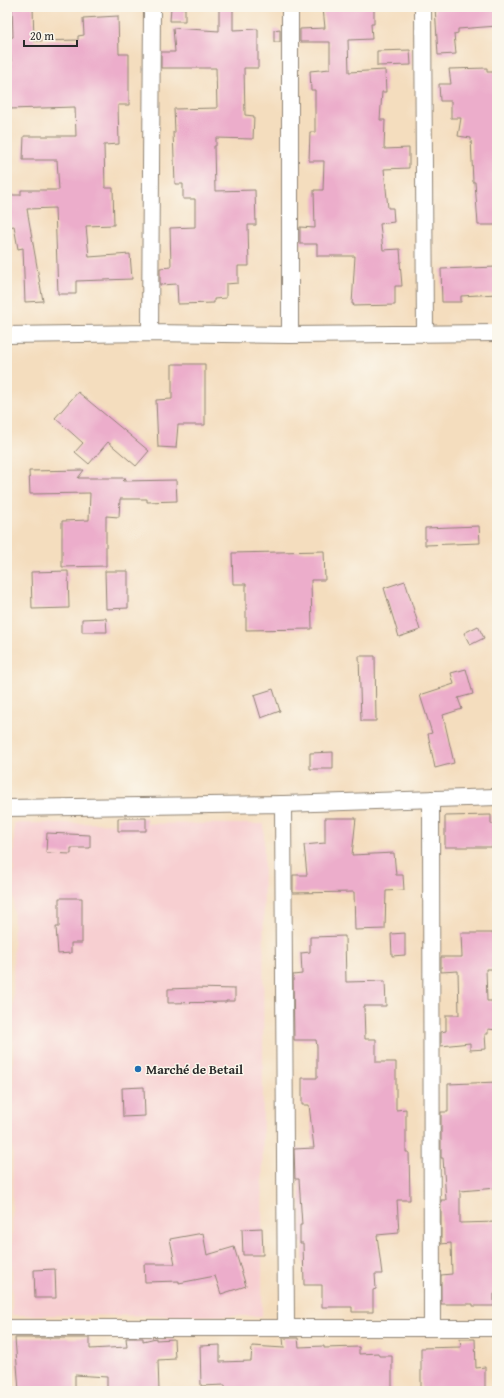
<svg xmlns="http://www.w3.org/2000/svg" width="504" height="1398" viewBox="0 0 504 1398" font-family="'Gentium Book Plus',serif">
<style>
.built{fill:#f7cfd1}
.building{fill:#ecadcb}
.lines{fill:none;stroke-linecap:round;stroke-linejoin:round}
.street-casing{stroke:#908474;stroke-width:18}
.street{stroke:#fff;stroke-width:16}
.poi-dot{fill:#1f6fb2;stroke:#fbf7ec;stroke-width:1.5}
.labels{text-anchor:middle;stroke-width:3;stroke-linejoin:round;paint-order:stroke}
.poi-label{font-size:13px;font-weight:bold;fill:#2b2b2b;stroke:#fbf7ec;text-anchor:start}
</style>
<rect width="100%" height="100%" fill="#fbf7ec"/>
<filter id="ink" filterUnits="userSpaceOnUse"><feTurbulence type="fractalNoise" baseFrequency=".025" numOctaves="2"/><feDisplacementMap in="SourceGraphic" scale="8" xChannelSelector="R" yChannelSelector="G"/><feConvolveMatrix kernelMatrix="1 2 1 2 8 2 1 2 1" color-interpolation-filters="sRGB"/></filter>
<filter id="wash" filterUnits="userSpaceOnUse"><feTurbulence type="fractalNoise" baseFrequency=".012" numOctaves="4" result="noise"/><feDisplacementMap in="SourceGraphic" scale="16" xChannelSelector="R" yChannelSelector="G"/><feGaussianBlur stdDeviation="0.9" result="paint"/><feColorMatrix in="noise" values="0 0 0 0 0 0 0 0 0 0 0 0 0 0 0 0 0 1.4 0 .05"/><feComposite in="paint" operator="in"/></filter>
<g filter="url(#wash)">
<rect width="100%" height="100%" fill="#f4ddbe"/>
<path class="built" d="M14,823L264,824L262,1316L12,1315Z"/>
<g id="blocks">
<path class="building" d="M12,7H33L34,41L78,40V36L84,35L83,18L118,16L119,54H129V105H118L119,144L104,145L105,188H113L114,225L86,226L89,257L130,254L132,279L76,281V294H58L55,208L27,209L43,301L25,302L23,248L18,249L14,226L8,227L7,195H21V190H59L57,160H23L24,136H76L75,107L9,109L8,70H12L9,38L13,37Z
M171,7L185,8V21H170Z
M219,7H233V30L258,29V68H244L245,115L254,116L253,139L216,138V146H214L215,191L255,190L256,225H248L249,266H238V283L226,284V298L214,299V303L178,304L177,284L160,285V268L171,267L170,228L195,227V199H183V184H175L173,132H175L174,109L217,108L216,68H161V52H175L173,28L219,31Z
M337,7H374V24H371L372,39L348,40L349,72L385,70L386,92H382L380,120H385L384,149L409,148V168L384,169L388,208H393L394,222L380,224L383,250L400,249L401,262H400L402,286H395V305L353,306L354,304H352L355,256H317V244H300V227L315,228L314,190H323L324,161H309L310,132H315V90H311L310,71L330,69V42H300V29L325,28L323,8Z
M435,7H497V26L458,29V33L454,34L456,54L438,55Z
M280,29V42H274V30Z
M410,50L411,65L377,66V51Z
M487,68V72H497V225H478L475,182H473L471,138L458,136L461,118H451V101H440L439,84H451L449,69Z
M497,267V294L461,296V302H442L441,269Z
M172,364H205V425H178L176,448L158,447L156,400L172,399Z
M78,392L149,451L136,466L108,442L89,464L75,452L83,443L55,418Z
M84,470L78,478H126L123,481L176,480L177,501L147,502V499H120L119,517L106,516V566L62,567V521L89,520L90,493L30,494L29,471Z
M479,526L480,543L425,545V528Z
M324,551L325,580H311L312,629L246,630V584H233L232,553Z
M68,571L69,608L32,609L31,572Z
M105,571H128V608L106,609Z
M405,581L420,630L399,637L384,588Z
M106,618L107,632H82V619Z
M478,626L484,638L470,645L464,633Z
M359,656H375L376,721H361Z
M466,669L473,694L458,698L462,709L443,715L454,763L435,768L428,734L432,733L420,695L454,684L451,673Z
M273,689L280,711L261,718L254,695Z
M333,752V769H310V753Z
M491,815V824H497V847H445V816Z
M118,818H146V831H118Z
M325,818H356L352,855L394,853L396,875H403L404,890L386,891L385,929L355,930L354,892L293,893V875H307L304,845L325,843Z
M47,833L90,835V848H71V854L46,853Z
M59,898H82V943H71V953L58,954L56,927H59Z
M405,933V955L392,956L391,934Z
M461,933H497V969H486L487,1001H497V1030L488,1029V1034H485L486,1049L470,1050V1043L441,1046V1032L446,1031V1015H459L458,971L441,972V957H462Z
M345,936L346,982L385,981L386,1006H364L365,1039H376V1062H396V1110L406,1109V1152H409L410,1200H397L399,1233L377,1235L382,1274H375L376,1289L373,1290V1312H352V1307H322V1285H304L303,1243H300V1225H302L299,1179H295L294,1149L314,1148L309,1105H302V1078H317V1047L316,1040H294L293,975L302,974L301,953L310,952V937Z
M196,988L235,989V1001H226V1002L168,1003V989Z
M497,1082V1188L460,1191V1223L497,1222V1294H494V1306H473V1304H441V1275L452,1274L451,1243L441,1244V1200H446L443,1158H441V1112H448V1084Z
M144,1087L145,1116L123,1117L122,1088Z
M262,1228L263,1255H243L242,1229Z
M203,1233L207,1255L234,1247L246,1286L221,1294L215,1276L179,1283V1281L145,1282L144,1264H175L170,1239Z
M55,1269L56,1298H35L34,1270Z
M15,1338H90V1349L127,1347L126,1338H143V1341L156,1338V1340L174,1339L175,1359L158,1360L159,1391H107V1377L75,1375V1391H19Z
M283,1338H298L299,1347L324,1346V1348L359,1347V1354L378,1353L379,1356H392V1391H225V1385L201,1386L200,1346L220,1345V1362L251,1361L252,1346L284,1348Z
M460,1339H475L476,1368L485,1367V1391H421V1348L461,1347Z"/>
</g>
</g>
<g filter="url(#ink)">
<use href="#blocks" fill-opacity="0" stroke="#908474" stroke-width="1"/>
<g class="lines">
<g class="street-casing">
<path id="street" d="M290,7V335
M423,7L425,333
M150,333L152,7
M7,335L150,333L290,335L497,333
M431,799L432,1328
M283,804L286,1327
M7,808L283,804L497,797
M7,1328H497"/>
</g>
<use href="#street" class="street"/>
</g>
</g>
<circle class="poi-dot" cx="138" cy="1069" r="4"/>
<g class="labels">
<g class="poi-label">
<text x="146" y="1074">Marché de Betail</text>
</g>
</g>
<rect width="504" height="1398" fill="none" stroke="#fbf7ec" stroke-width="24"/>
<path d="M24 40v6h53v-6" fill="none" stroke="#2b2b2b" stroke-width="2"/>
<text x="30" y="40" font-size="12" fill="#2b2b2b" stroke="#fbf7ec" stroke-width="3" paint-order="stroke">20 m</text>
</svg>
